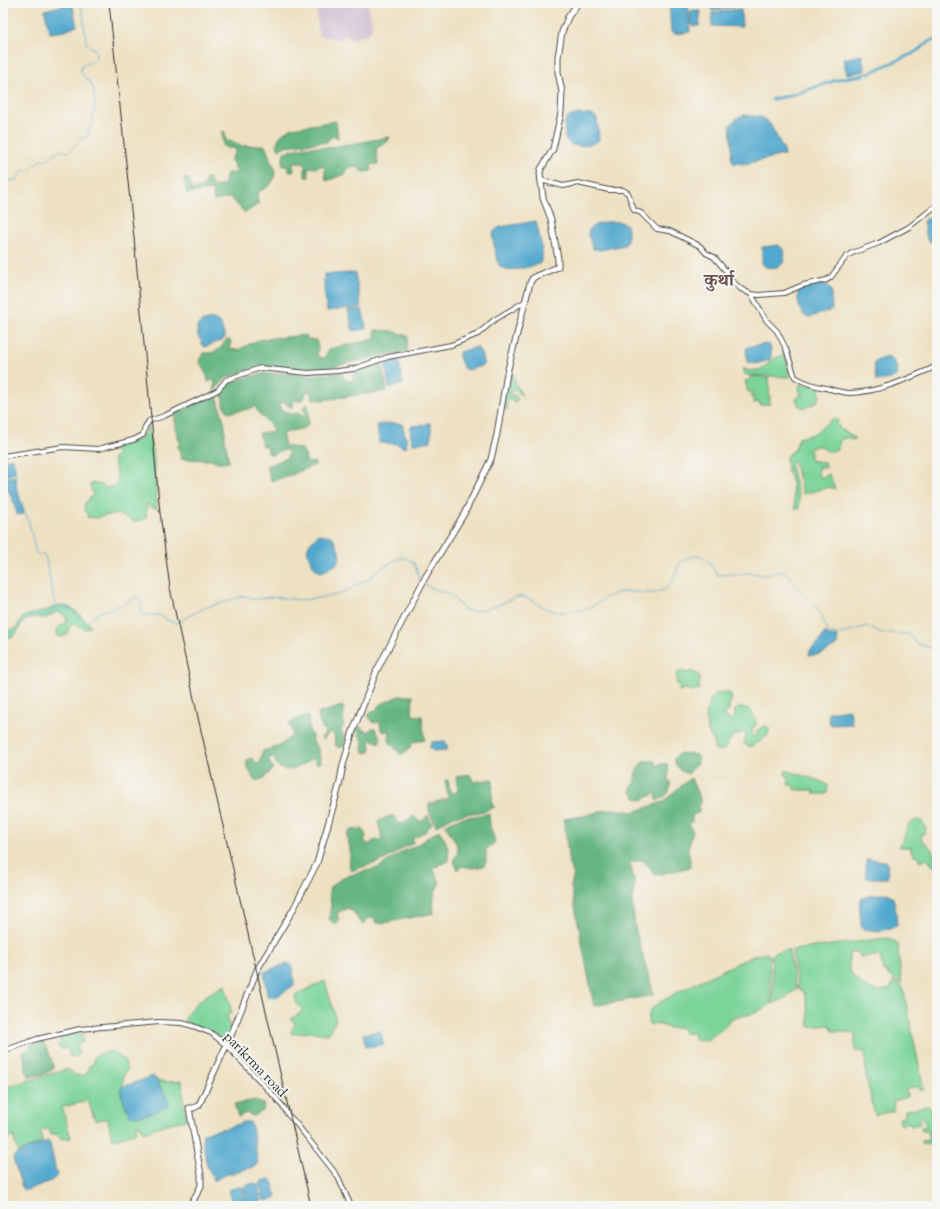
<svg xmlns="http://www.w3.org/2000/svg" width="940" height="1209" viewBox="0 0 940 1209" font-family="'Sorts Mill Goudy','Noto Serif Devanagari',serif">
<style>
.industrial{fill:#cfbdd0}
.green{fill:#7cd49a;stroke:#548062}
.forest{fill:#65b682;stroke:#487056}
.water{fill:#51a8ce;stroke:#3e6a7c}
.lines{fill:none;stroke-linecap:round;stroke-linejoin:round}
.stream{stroke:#51a8ce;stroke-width:1}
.canal{stroke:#51a8ce;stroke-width:3}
.minor-casing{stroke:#484642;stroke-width:6}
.major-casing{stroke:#484642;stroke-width:7}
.minor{stroke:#fff;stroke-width:4}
.major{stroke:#fff;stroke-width:5}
.rail{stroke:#2b2b2b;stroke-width:1}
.labels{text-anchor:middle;stroke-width:4;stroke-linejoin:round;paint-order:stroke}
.street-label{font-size:14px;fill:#2b2b2b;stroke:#f6f6f2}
.district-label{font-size:18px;font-weight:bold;fill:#6c504f;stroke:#f6f6f2}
</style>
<rect width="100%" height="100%" fill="#f6f6f2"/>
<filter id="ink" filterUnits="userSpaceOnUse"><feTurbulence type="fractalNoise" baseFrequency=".025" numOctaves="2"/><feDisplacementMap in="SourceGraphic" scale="8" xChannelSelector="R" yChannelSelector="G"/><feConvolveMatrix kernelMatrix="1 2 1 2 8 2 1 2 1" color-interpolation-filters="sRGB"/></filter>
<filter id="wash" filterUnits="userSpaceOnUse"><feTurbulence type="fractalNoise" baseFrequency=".012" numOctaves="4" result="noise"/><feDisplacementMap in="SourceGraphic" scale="16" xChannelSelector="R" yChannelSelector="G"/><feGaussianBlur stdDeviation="0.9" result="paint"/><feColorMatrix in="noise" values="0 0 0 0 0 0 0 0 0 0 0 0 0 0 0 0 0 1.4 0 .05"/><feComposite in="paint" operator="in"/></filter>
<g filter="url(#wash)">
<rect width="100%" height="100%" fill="#eee1c2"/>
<path class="industrial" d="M345,3H367L373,26L367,35L350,40L348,36L339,39L319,36L316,8Z"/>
<path class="green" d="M785,355L790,377L747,375L744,373L743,368L750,371L763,369C769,361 776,357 785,355Z
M510,367C514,377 516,386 522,396L515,389L509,394L511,395H515L518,399L514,403L510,399L506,402L508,409L505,410L502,408Z
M755,376L769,378L770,404L760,405L759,402L753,403L754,398H751V395H753V392H748L745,381L750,380V377Z
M801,382L803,384L819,387L820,396L817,402L805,408L799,406L796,399L801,395L799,388Z
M834,418L838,420L837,423L840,429L847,432L855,439L852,440L848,437L840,440L838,449L830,452L825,450L822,446H816L810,449V460L825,463L826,468L818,467V474L821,478L829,474L835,489L830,487L803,494L794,462H790L799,499V509H795L792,484L787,468L786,457L795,449L799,438L813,434Z
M148,427L154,461L157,509L150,507L147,503L146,519L133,522L130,519L117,514L103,516L98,518L87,517L88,514L85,512L84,504L93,495L90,485L92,483L102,485L105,488L114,486L117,483V475L113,458L118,453L113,451L111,448L140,439Z
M60,605C73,606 80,615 89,624L90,627L85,629C80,627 77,622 70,625C69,631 67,638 59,637C54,629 58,626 66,623L67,619L62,613L57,612C53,614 49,617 45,618C39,619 32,615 26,620C16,627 20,639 3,638V632L8,631L17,627C22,613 29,615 42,612C48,610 54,607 60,605Z
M683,671L687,673L692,671L700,676L699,689L692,691L685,689L679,691L680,687L677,685L676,677L677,673Z
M721,692L730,693L732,699L729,705V711L725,713L724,718H728L731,721L734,719L735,710C748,703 754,712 756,724L752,730L753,737L755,738L756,737L757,730L765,726L769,728L768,735L759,742L749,747L744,744L746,734L744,732L733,736L724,749L720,751H718L714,749C715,738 711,740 708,731C705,722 706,704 712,697C714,694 717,693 721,692Z
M786,770C800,775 815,778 828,785L827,794H814V790H800L794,789L793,785H788L789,777L785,775Z
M916,820L922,821L926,828L925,833L921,835V838L932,850L934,857L937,858V869L930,863L929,859L919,861L920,856L913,855L911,851V847H899V844L903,840L908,825Z
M887,938L893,940L899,945L898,952L902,984L888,975L887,971H883L880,956L860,957L859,952L849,953V966L852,976L867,988L878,991L891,989L893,981L903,987L924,1090H920L918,1086L906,1089L907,1097L894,1101L893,1111L875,1115L866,1077L865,1052L855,1051V1033L833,1031L830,1025L809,1027C809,1017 807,1002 804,992L798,988L792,950Z
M789,950L795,985L798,989L791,993L788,997L772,1004L773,981L771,955L775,952Z
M767,953L769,955L771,996L770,1005L755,1013L730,1019L726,1026L707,1040H695L693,1033L685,1034L681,1028H669L662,1025L649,1024C644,1010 659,1002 670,997L672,995L712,975L753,956Z
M325,981L336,1020L328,1034L312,1032L292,1034L291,1032L295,1024L291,1019L303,1011L296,1002L295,995Z
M225,985L232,1013L227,1015L231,1030L226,1043L214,1033L184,1022C189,1004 209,993 225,985Z
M82,1031L83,1042L77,1044L79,1055L70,1058L68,1048L61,1049L57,1045L61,1042L59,1036Z
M110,1051C116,1052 120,1058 125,1061L127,1071L124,1073L123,1086L121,1089L160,1110L169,1101L156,1079L165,1082L182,1081L184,1105L187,1120L170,1123L143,1132L140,1125L136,1126L137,1132L115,1139H112L108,1119L95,1120L88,1101L62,1107L71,1138L61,1139L59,1135L54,1134L51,1135L49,1129L41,1130L42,1142L19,1153L13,1136L3,1141V1088L68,1069L75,1075L85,1076L89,1066L93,1064L94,1056Z
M929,1106L937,1136V1142L922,1145L921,1141L929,1140L927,1131H922L921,1127L926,1126L923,1116L919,1117L920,1124L911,1126L909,1122L901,1125L899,1118L905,1117V1110Z"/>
<path class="forest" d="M336,121L338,138L334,136L330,138L326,143L323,142L285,146L279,150C273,140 283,132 292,128Z
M222,131L225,132L226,141L234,142L241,146L264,145C270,152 268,160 275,167C275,184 271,185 257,193L258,204L245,213L232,199L231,197L214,201L212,190L187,194L184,179H189L192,190L205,186V179L208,177L209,178L213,187H216L225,184V180L227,173H236L237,172L231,160V157L235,154V150L234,148H226L223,146Z
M390,137L388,141L376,149L378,164L371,165V171L362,172L357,167H349L346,172V174L326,181L324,165L315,168L310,167L308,168L309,177H305V165L303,163H292L294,169L293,171L289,172L287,166L282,165L284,152C298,148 313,145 327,148Z
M375,330L392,331L408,336L407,352L374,357L314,371L259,366L226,378L214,391L215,379L208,382L207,376L199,360L204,353C215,354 221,349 226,340H230L231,343L229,349L238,350L256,341L263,339L306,335L308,340H316L318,348L317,355L321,358H324L329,349L375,339Z
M381,361L387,391L323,400L313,399L310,391L306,392L305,397L300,401L294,400L291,408L284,402L280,403V408C287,414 292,414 301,413L303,417H306V414L303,407L308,404C311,435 306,425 282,434L285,446C291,446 295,449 302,449L305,455L307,463L314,462L315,465L291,475L271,481L266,466L287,458L289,453L286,450L280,451L272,455L268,453L267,446H262L259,433L274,431C269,421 259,417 255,406C247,411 239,410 229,413L225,408L221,391L229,382L260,374L283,373L310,375L341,373L345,380L352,381L354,372L375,366Z
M216,393L225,425V440L229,462H218L213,460L181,459L178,446L180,443L175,428V413Z
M399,696H413L412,715L422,716L425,740L413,742L410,748L401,755L389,741L390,730L384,732L381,730L380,722L374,723L369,717V714L376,710L379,705Z
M342,706L344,709L343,728H340L345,739L343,747H337L335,744L334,734L330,732L323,740L321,738L324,735L325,732C322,727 316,720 319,713Z
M303,716H308L309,730L312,736L313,742L318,749L321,762L319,764L317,763L313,758C305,764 288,776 278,766C276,764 275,760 274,758L270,757L269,761L273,768C268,775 263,781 254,780L246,763L248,760L252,758L258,764L260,762L263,751C269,749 276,748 282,744C286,741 289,738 293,735L289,723H292L295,719H297Z
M362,727L364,732L366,730L369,732L372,728H375L381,739L379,743L371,739L370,744L371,747L370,751L367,753L364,752L362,747L363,741L360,737L359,732L355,730L356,728Z
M680,753L684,754L691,753L693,755L696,754L699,758L696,765L693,768L688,774C680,771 675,767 674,758Z
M643,761H655L656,766L660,764H667L669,774L667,779L670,781C671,794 667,795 657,801L656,793L643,800L635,798L634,794L631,792V788L636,782C633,773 639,768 643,761Z
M469,774L471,776L473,782L493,779L492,805L495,807L484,811L454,816L436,826L429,811V804L446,799L448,797L445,780H448L451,793L458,792L456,777Z
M691,778C694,787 700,796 701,803L699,805V812L692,816V822L689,825L693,831L688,849L691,867L656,875L643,860L630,862L635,884L632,898L635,928L654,995L594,1006L571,886L574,874L569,865L564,819L584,816L601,811L613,809L634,812L663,802L684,783Z
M489,813L490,826L495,841L494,843L486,850V862L484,866L473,868L462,866L458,870L454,861V858C465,850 450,834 445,825C458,815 475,818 489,813Z
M428,815L432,824L426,831L413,838V843C403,847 394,855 384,860C373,865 362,866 351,871C348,864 350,862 350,855C351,849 348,841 347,835L351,830L362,829L365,833L366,838L364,840L368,845L375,840L382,839L378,821L390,816H394L399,823L403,824L412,816L416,818L419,821H423Z
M439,830C446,840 450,849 448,861L439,865L434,870L440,883C433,893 433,901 434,913L384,923H376L374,918H369L363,925C356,919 356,912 348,908L337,913L339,921L335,925L329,918L331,905L329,892L330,887L343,877L378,868L402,852L415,846Z
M43,1041L51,1058L54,1069L44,1074L29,1077L26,1070L23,1051L30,1049V1045Z
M256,1100L260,1103L264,1104L263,1111L253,1116L246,1113L238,1117L234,1104Z"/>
<path class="water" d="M72,3L77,26L65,31L50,33L45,13V10Z
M669,3H688L690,32L675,34L671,32Z
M709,3H740L739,6L712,11Z
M739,9L741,10L742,27L712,26V13Z
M695,10L701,11L699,26H692L691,24L690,11Z
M862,55L865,71L847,74L843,59Z
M579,114L592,115L597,118L599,140C593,145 576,149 569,143C565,140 565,136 565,132C564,126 564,122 567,117Z
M744,115L762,117L770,124L784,150V155L745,164L733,163L731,157L732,148L730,125L737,118Z
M937,217V240L929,242L927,239L923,222L926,219Z
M536,221C538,232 547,257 539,264C527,267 511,273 500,267C497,262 492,240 493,234C494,230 497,229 500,227Z
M605,222H621L627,225C629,232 628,239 625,245L600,250L593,249L588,235L589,229L595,225Z
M779,245L784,250C787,266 779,269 765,267L762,264V247Z
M355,273L361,307L327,311L324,289V274Z
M826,284L831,290L832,310L811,317H806C799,312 797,298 798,290L801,288Z
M362,309L365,321L366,329L353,331L348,310Z
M212,319C222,320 222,329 225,338L220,341L205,347L201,344L202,342L198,336L197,326L201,322Z
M766,344L770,345C771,349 772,356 770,360L755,364L748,362L746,351L747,347Z
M477,347L481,353L484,365L469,370L464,369L459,357V352Z
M886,357C896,359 897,366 897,375C891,380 883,380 876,381L874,363L876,361Z
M399,360L403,384L389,388L385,363Z
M393,423L402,424L406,437L407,446L405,448L397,444L379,443L377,425Z
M427,423L431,424V441L414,444L412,443L410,429L411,426L425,425Z
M3,459H13L15,473L3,477Z
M15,476L16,489L24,514L17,515L14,503L4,480L7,478Z
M319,534L332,536C342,556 346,563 321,572L318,571C313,567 306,554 308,547C309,542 316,537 319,534Z
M825,632L829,636L838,637L837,645C828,651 821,656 809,655L810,650L820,641Z
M849,709L850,710L852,724L832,725L830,724L828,715L829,712Z
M445,741L447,745V749L446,750L433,751L430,748V745L432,742Z
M867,859L885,861L887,864L888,876L887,878H868L866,877L865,866Z
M887,893L893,897L896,912L897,926L880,931L863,929L861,927C862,918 857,908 861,899L868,896Z
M289,963L293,968L294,985L275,998L269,997L267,996L264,972Z
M380,1031L384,1045L366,1047L363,1034Z
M153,1076L156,1079L169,1101V1105L166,1108L164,1107C155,1113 139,1118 129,1115L120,1091L122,1087Z
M244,1122H250L252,1127L258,1163L254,1167L222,1176L216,1180H214L207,1166L202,1139L203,1134L210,1131L227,1128Z
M48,1141L50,1144L57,1176L53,1180L27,1190H23L14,1162L13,1157L19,1153Z
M268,1179H270L273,1184L277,1197L266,1201L264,1200L260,1185L261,1182Z
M254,1183L257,1184L262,1201L247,1206L244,1186Z
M241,1186L243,1188L245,1206H232L229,1190Z"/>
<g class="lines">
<path class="stream" d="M3,181L17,180L21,172L31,169L39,161L48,159L59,150L68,152L81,139L87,137C93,121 98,103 92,86C89,78 76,75 83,65C91,62 99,60 95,49L89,46L86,43L83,12L79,3
M15,465L17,488L29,523L36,553L38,555L43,554L45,556L56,609
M425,585C432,590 443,590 450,595C457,599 459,609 468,611C475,613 496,606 503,603C508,601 512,598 517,597C531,594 540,609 553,611C561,613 581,611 589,608C600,603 609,593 621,592C635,590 647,596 661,591C683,584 668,559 696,556C709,555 711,567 717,575L750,573L765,575L784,571L800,591L818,609L829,633L838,635L867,626L882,633L909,634L917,644L937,649
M3,635C20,633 16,625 27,617C32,614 37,616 43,615C51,613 57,606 66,608C76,610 78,620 86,622L100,612L122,605L136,597L139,598C142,604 140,610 143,615H160L169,621L176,623L204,608L240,597L246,596L255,599L272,597L302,600L332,596L342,593L368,579L382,568L399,558H405L413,562L416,568L420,583"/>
<path class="canal" d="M772,99L788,96L843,78L864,75L914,53L932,40L937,41"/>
</g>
</g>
<g filter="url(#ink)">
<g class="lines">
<g class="minor-casing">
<path id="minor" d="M540,180L563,186L578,183L609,190H623L628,193L634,210L641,213L657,229L670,231L700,246L706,253L714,257L726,271L732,281L741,289L751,294L759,295L784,293L803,285L827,280L831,277L846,257L852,253L879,243L909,227L937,205
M751,294L767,321L777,331L786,349L795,377C805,383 814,386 826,388C834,390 842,393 850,393C880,392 910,378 937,366
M3,456L63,447L98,449L133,440L143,435L145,427L149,421L164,416L212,393L218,390L226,380L260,368L308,373L338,371L353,369L388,357L451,345L478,334L494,320L526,301
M3,1051L37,1039L80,1029L159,1022L182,1023L193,1026L211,1033L227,1046L275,1097L284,1108L288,1115L295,1122L332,1169L338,1177L351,1206"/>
</g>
<g class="major-casing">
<path id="major" d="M190,1206L201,1186V1175L189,1108H194L199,1105L232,1033L257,970L294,908L317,863L339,786L343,765L353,731L377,670L426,576L464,514L491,459L497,434L507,373L530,283L532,279L536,276L558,267V259L551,219L543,198L540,173L541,169L553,149L561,113L562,92L558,72V57L562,32L568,17L578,3"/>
</g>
<use href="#minor" class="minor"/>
<use href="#major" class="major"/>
<path class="rail" d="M109,3L134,238L160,513L170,588L199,722L311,1206"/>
</g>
</g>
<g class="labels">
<g class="street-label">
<text transform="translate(256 1064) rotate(46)" y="5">parikrma road</text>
</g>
<g class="district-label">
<text x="719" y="286">कुर्था</text>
</g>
</g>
<rect width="940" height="1209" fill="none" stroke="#f6f6f2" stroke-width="16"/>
</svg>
